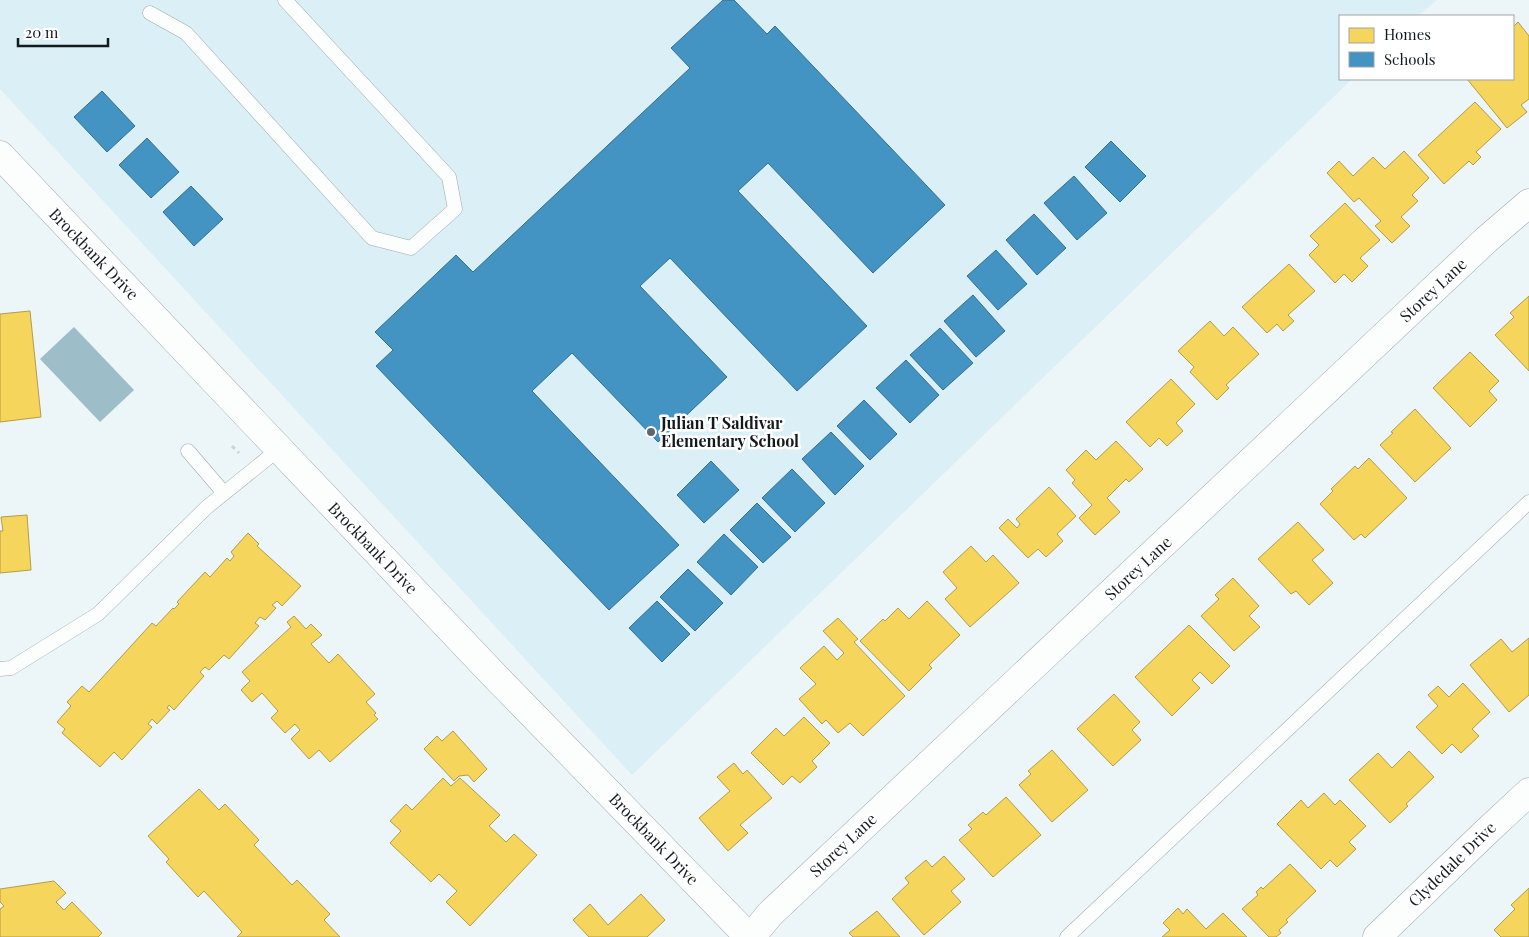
<svg xmlns="http://www.w3.org/2000/svg" width="1529" height="937" viewBox="0 0 1529 937" font-family="'Playfair Display',serif">
<style>
.built{fill:#daeff6}
.water{fill:#9dbec9}
.homes{fill:#f6d55c;stroke:#b29d49}
.schools{fill:#4393c3;stroke:#346f91}
.lines{fill:none;stroke-linecap:round;stroke-linejoin:round}
.service-casing{stroke:#a1a9ac;stroke-width:15}
.minor-casing{stroke:#a1a9ac;stroke-width:29}
.tertiary-casing{stroke:#a1a9ac;stroke-width:29}
.path{stroke:#d0d3d4;stroke-width:3;stroke-dasharray:4 4;stroke-linecap:butt}
.service{stroke:#fcfefe;stroke-width:14}
.minor{stroke:#fcfefe;stroke-width:28}
.tertiary{stroke:#fcfefe;stroke-width:28}
.poi-dot{fill:#5e676a;stroke:#fff;stroke-width:2}
.labels{text-anchor:middle;stroke-width:5;stroke-linejoin:round;paint-order:stroke}
.street-label{font-size:16px;fill:#121a1d;stroke:#fff}
.poi-label{font-size:16px;font-weight:bold;fill:#121a1d;stroke:#fff;text-anchor:start}
</style>
<rect width="100%" height="100%" fill="#ecf5f8"/>
<path class="built" d="M0,0H1437L1418,16H1340V79H1352L632,775L0,89Z"/>
<path class="water" d="M74,327L134,390L100,422L40,359Z"/>
<path class="homes" d="M1518,22L1529,36V99L1521,105L1527,112L1507,128L1467,79H1513V27Z
M1475,102L1501,129L1476,152L1481,157L1473,165L1469,161L1444,184L1418,155Z
M1404,151L1429,178L1412,195L1418,201L1401,217L1410,226L1392,243L1375,226L1381,221L1359,198L1354,202L1327,173L1339,161L1353,176L1373,157L1385,169Z
M1345,203L1380,240L1360,258L1368,266L1352,282L1344,274L1335,283L1309,255L1319,245L1310,236Z
M1289,264L1315,291L1288,315L1294,321L1283,331L1277,324L1267,333L1242,307Z
M1529,296V371L1495,335L1514,317L1510,313Z
M30,311L41,417L0,422V314Z
M1210,321L1224,336L1233,327L1259,354L1226,385L1229,388L1217,400L1190,372L1194,367L1178,351Z
M1470,352L1499,381L1489,391L1497,400L1470,427L1433,388Z
M1171,379L1195,404L1176,423L1183,431L1167,446L1159,438L1150,447L1126,422Z
M1415,409L1451,448L1415,482L1380,445L1393,433L1391,432Z
M1116,441L1143,469L1129,482L1126,479L1107,498L1120,512L1095,535L1079,518L1092,505L1072,483L1075,480L1066,470L1086,450L1096,460Z
M1369,458L1407,498L1365,538L1361,534L1354,540L1320,504L1333,491L1331,489L1355,466L1358,469Z
M1049,487L1076,516L1057,534L1063,541L1046,557L1038,549L1028,558L999,528L1008,519L1017,528L1020,524L1016,519Z
M27,515L31,570L0,573V531H3L1,517Z
M1298,522L1324,550L1312,560L1333,583L1309,605L1296,591L1291,594L1258,559Z
M248,533L259,544L257,546L301,586L282,606L277,601L272,605L276,608L265,620L260,617L255,623L259,626L229,659L224,655L209,670L205,667L200,672L204,676L174,710L169,705L167,708L170,710L157,724L152,719L148,724L152,727L122,760L114,752L100,767L62,733L65,729L57,722L71,706L67,702L82,686L89,692L152,623L156,626L173,608L174,609L179,604L177,602L205,572L210,577L227,558L230,561L234,556L231,552Z
M971,546L986,562L993,555L1019,583L970,627L945,599L957,588L943,572Z
M1233,578L1259,606L1249,616L1260,627L1234,651L1201,616L1219,599L1215,595Z
M927,601L960,635L929,665L932,668L909,691L860,641L883,619L885,621L898,608L909,619Z
M294,616L306,629L311,624L322,635L311,644L329,663L338,654L375,694L366,702L376,713L374,715L378,719L330,762L319,750L309,759L291,739L300,730L295,724L285,733L271,718L278,711L262,693L252,702L241,690L250,681L242,672L291,627L287,622Z
M838,618L858,639L854,642L905,696L863,736L850,723L838,733L826,720L822,724L799,699L816,684L800,668L824,646L837,660L844,653L823,631Z
M1189,625L1230,666L1212,684L1200,672L1192,680L1200,688L1172,716L1135,677Z
M1529,638V695L1509,712L1470,665L1501,639L1512,652Z
M1463,683L1490,712L1472,729L1479,736L1461,753L1452,744L1442,754L1416,727L1438,706L1428,695L1438,686L1449,697Z
M1114,694L1140,722L1132,730L1141,740L1113,766L1077,729Z
M804,717L830,743L812,761L817,767L800,783L792,776L783,785L751,753L776,728L784,736Z
M453,731L487,769L474,782L468,775L459,776L454,781L424,749L437,736L442,741Z
M1052,750L1088,790L1052,822L1019,785L1031,774L1028,771Z
M1409,751L1434,777L1406,804L1408,806L1390,823L1349,780L1378,753L1392,768Z
M734,763L743,774L747,770L772,798L740,825L748,833L728,851L699,818L730,791L717,777Z
M443,778L451,786L460,778L500,815L489,826L506,842L514,834L537,855L470,926L446,902L457,891L439,874L431,882L390,843L401,831L390,821L406,804L412,810Z
M199,789L219,810L225,804L259,840L254,845L292,885L297,880L330,914L324,920L340,937H237L242,932L204,891L198,897L166,862L169,859L148,836Z
M1324,793L1335,805L1340,800L1366,826L1349,842L1356,849L1337,867L1330,860L1321,869L1277,824L1301,800L1308,808Z
M1006,797L1041,835L993,877L959,840L972,829L968,825L983,812L986,815Z
M944,856L965,879L951,891L961,902L924,935L892,899L909,883L905,878L926,860L932,867Z
M1290,864L1316,891L1286,920L1288,922L1279,930L1281,933L1276,937H1269L1242,909L1258,895L1256,892L1261,887L1263,889Z
M54,881L66,893L56,902L64,910L72,902L102,933L98,937H0V909L4,906L0,902V889Z
M1529,888V937H1501L1494,930L1515,909L1511,905Z
M641,894L665,920L647,937H589L573,920L590,904L608,925Z
M1178,908L1183,914L1187,909L1206,929L1223,913L1247,937H1162L1170,930L1163,923Z
M877,911L900,937H853L849,933Z"/>
<path class="schools" d="M723,0H734L767,34L775,26L945,205L873,273L768,163L738,191L867,326L797,391L670,258L640,286L727,377L658,442L572,353L532,391L679,545L609,610L376,366L393,350L375,332L456,255L473,272L690,68L671,48Z
M102,91L135,126L107,152L74,117Z
M147,138L179,172L151,198L119,165Z
M1111,141L1146,176L1120,202L1085,167Z
M1074,176L1107,213L1077,240L1044,203Z
M191,186L223,219L194,246L163,212Z
M1034,214L1066,248L1037,275L1006,240Z
M996,250L1027,284L998,310L967,276Z
M973,295L1005,331L976,357L944,321Z
M940,328L973,363L943,390L910,355Z
M906,360L939,395L910,423L876,388Z
M864,400L897,434L870,460L837,426Z
M831,432L864,466L835,495L802,459Z
M711,461L739,490L704,523L677,495Z
M792,469L825,503L795,532L762,498Z
M757,503L791,537L763,563L730,530Z
M724,534L758,567L731,595L697,562Z
M688,569L723,603L695,631L660,597Z
M657,601L690,634L662,662L629,628Z"/>
<g class="lines">
<g class="service-casing">
<path id="service" d="M150,13L186,33L372,238L411,248L455,209L449,177L285,0
M188,451L224,493
M0,669L11,668L98,614L207,507L279,449
M1067,937L1529,502"/>
</g>
<g class="minor-casing">
<path id="minor" d="M751,937L770,914L1486,240L1529,203
M1377,937L1485,833L1529,792"/>
</g>
<g class="tertiary-casing">
<path id="tertiary" d="M0,155L491,672L749,937"/>
</g>
<path class="path" d="M232,446L239,453"/>
<use href="#service" class="service"/>
<use href="#minor" class="minor"/>
<use href="#tertiary" class="tertiary"/>
</g>
<circle class="poi-dot" cx="651" cy="432" r="5"/>
<g class="labels">
<g class="street-label">
<text transform="translate(94 254) rotate(46)" y="6">Brockbank Drive</text>
<text transform="translate(1433 290) rotate(-43)" y="6">Storey Lane</text>
<text transform="translate(373 548) rotate(46)" y="6">Brockbank Drive</text>
<text transform="translate(1138 568) rotate(-43)" y="6">Storey Lane</text>
<text transform="translate(654 839) rotate(46)" y="6">Brockbank Drive</text>
<text transform="translate(843 845) rotate(-43)" y="6">Storey Lane</text>
<text transform="translate(1452 864) rotate(-44)" y="6">Clydedale Drive</text>
</g>
<g class="poi-label">
<text x="661" y="429">Julian T Saldivar<tspan x="661" dy="18">Elementary School</tspan></text>
</g>
</g>
<rect x="1339" y="15" width="175" height="65" fill="#ffffff" stroke="#a0a3a5"/>
<rect x="1349" y="28" width="25" height="15" fill="#f6d55c" stroke="#a0a3a5"/>
<text x="1384" y="40" font-size="15" fill="#121a1d">Homes</text>
<rect x="1349" y="52" width="25" height="15" fill="#4393c3" stroke="#a0a3a5"/>
<text x="1384" y="65" font-size="15" fill="#121a1d">Schools</text>
<path d="M18 38v8h90v-8" fill="none" stroke="#121a1d" stroke-width="2.5"/>
<text x="25" y="38" font-size="15" fill="#121a1d" stroke="#ffffff" stroke-width="4" paint-order="stroke">20 m</text>
</svg>
